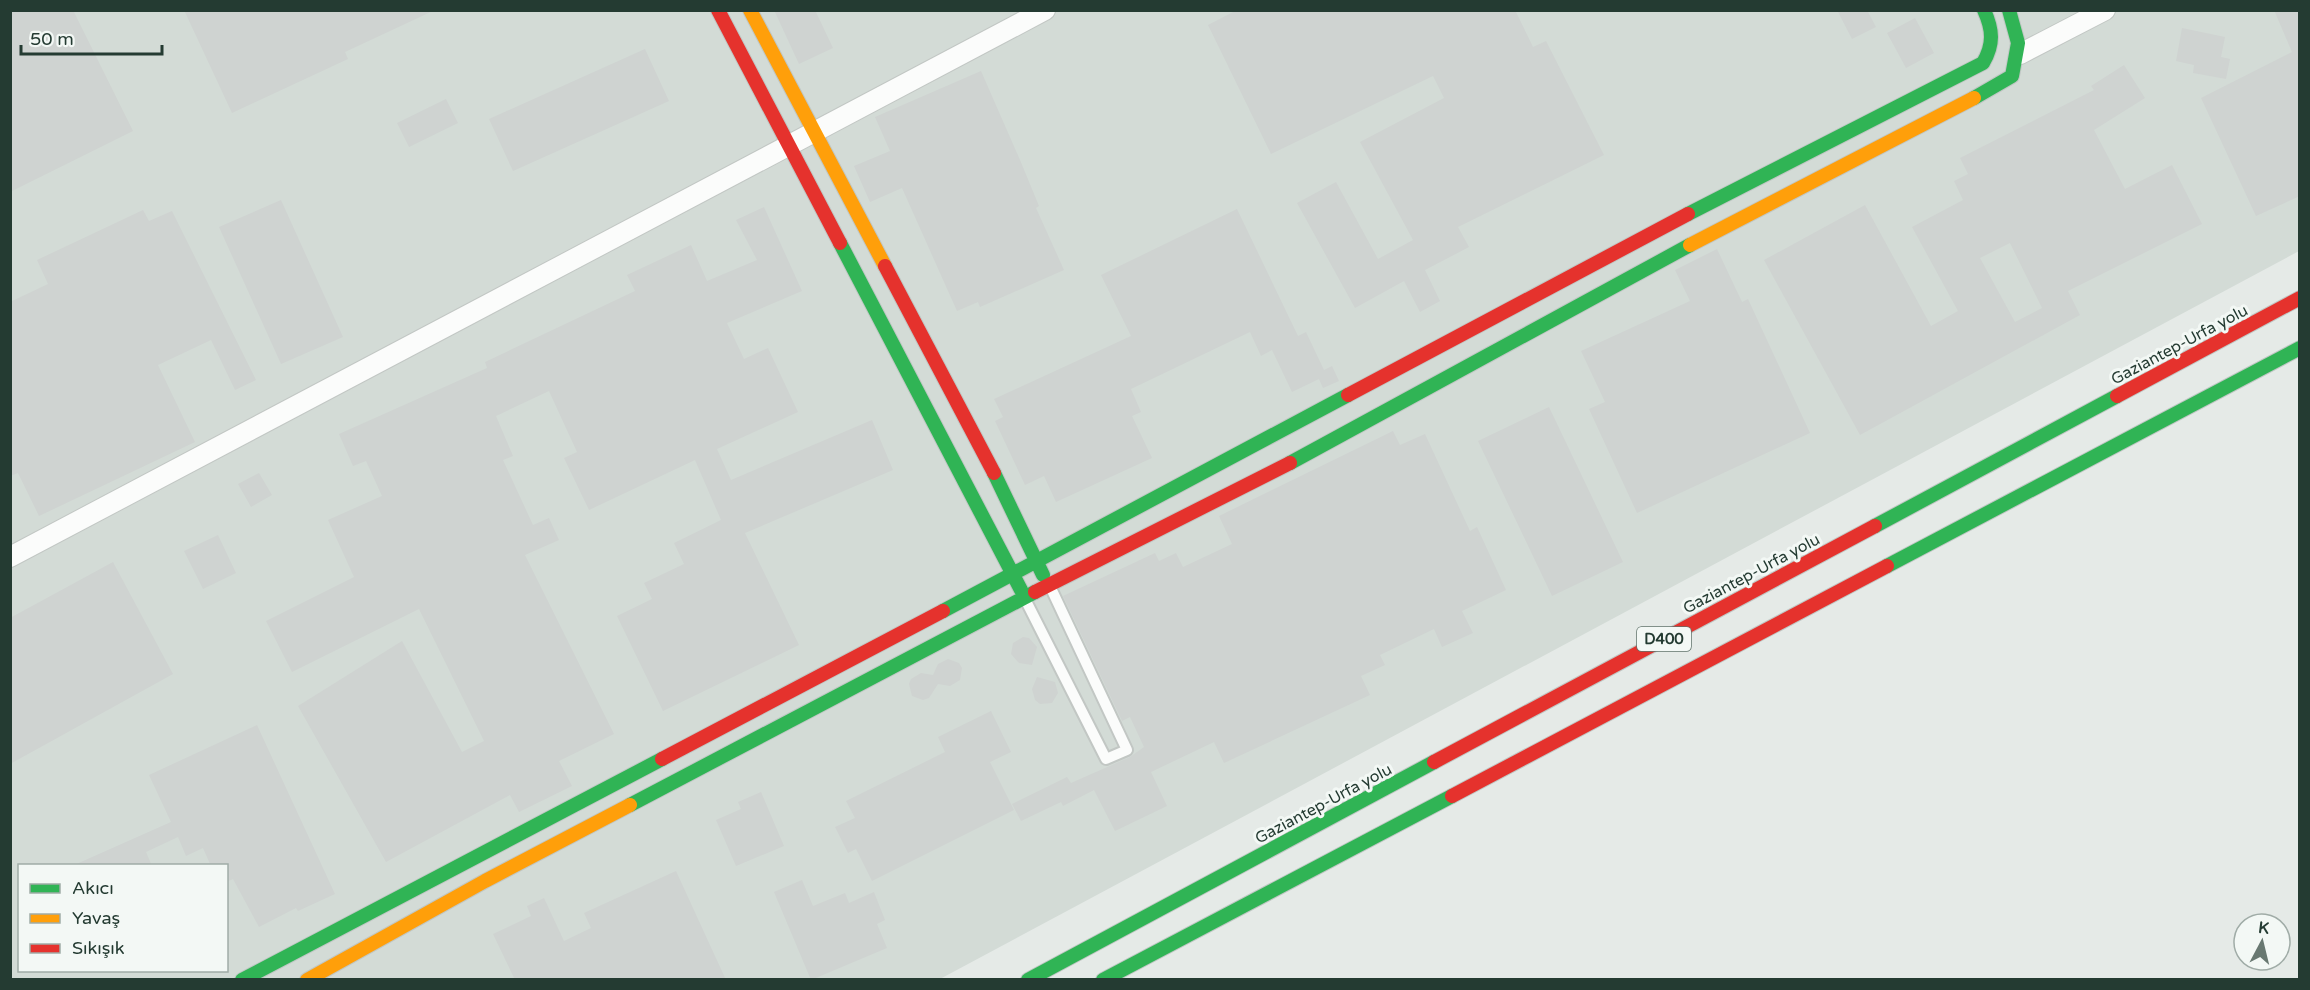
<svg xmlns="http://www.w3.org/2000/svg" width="2310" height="990" viewBox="0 0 2310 990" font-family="'Varela Round',sans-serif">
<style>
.built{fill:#d3dbd6;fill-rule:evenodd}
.building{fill:#cfd3d1;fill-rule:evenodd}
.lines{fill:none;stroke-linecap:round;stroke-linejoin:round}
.lane-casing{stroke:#c2c7c4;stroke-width:14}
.street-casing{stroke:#c2c7c4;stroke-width:22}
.fast-casing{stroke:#c0c7c4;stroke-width:16}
.slow-casing{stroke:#c0c7c4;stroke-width:16}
.jam-casing{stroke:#c0c7c4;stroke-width:16}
.lane{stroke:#fbfcfb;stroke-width:10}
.street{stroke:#fbfcfb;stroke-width:20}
.fast{stroke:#30b455;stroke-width:14}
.slow{stroke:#ff9f0a;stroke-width:14}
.jam{stroke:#e5322d;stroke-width:14}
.labels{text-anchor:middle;stroke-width:6;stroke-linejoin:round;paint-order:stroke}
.shield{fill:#f3f8f5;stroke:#62746c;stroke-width:1.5}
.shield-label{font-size:15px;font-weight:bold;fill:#243b32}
.street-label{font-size:16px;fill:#243b32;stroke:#f3f8f5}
</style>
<rect width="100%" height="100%" fill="#e5eae7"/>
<path class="built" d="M10,11H2299V251L940,979H11ZM20,866H226V970H20Z"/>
<path class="building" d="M10,10H73L133,131L10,192Z
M184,10H435L345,52L348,59L232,113Z
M774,10H815L833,48L799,64Z
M1237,10H1515L1533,47L1546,41L1604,155L1458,227L1469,247L1425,270L1440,301L1420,312L1404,281L1355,308L1297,203L1336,182L1378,259L1413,240L1360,142L1444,98L1433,76L1271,154L1208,25Z
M1837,10H1867L1876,27L1852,39Z
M2274,10H2300V196L2256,216L2201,98L2292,52Z
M1915,18L1934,53L1906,68L1887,33Z
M2182,28L2225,37L2221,57L2230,59L2226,79L2193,73L2194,65L2176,61Z
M645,49L669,101L513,171L489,119Z
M2124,65L2145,98L2094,130L2125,189L2172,165L2202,224L2068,291L2080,315L1860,435L1764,260L1865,205L1931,326L1958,311L1912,227L1963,200L1954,181L1968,174L1960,158L2094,90L2091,86ZM2010,243L2042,308L2015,322L1980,258Z
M981,71L1020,160L1039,206L1036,208L1064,270L980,307L978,302L957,311L902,188L870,202L854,166L890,151L875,117Z
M446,99L458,123L409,147L397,123Z
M281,200L343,337L281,364L219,227Z
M764,207L802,291L727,323L744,359L768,348L798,412L717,449L731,480L872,420L893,470L745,533L799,645L663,711L617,616L652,599L644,583L684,564L674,543L721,520L695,460L589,510L564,458L577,452L549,391L496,416L513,456L503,460L533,525L549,518L559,540L525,555L614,734L559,761L572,786L519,812L510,795L386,862L298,706L402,641L462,752L484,741L419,609L292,672L266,621L354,577L328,520L382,496L366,461L353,466L339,434L487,368L485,362L635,291L627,275L691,245L707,281L757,260L736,220Z
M1237,209L1298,336L1306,332L1324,370L1332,366L1339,381L1323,388L1319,379L1292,392L1272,350L1261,356L1250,332L1131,389L1141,412L1132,416L1152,458L1056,502L1044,476L1025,485L995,421L1003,417L994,399L1131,336L1101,275Z
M143,210L149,221L172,211L256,380L235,390L211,340L158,365L195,442L39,516L18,473L10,476V302L48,284L37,260Z
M1717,249L1742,302L1748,299L1810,433L1637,513L1589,409L1605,402L1581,351L1690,301L1675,270Z
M1549,407L1623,562L1552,596L1478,441Z
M1393,431L1400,445L1425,434L1470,531L1477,527L1506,590L1462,611L1473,633L1442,647L1434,629L1380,655L1385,665L1361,676L1370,695L1224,763L1214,742L1151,772L1167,806L1115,831L1094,790L1063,806L1061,802L1021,821L1012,804L1067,777L1071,783L1130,757L1144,747L1130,717L1122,721L1063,596L1155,553L1159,561L1176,553L1183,567L1232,544L1219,516Z
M259,473L272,495L251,507L238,484Z
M218,535L236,573L203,589L184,551Z
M113,562L173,674L10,764V618Z
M1023,637L1029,638L1037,647L1032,665L1019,663L1011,654L1013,643Z
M948,659L959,663L962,668L960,680L950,686L938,684L929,698L923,700L912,696L909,684L911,679L921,673L933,675L938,664Z
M1037,677L1055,682L1058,693L1052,703L1040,704L1035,700L1032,689Z
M991,711L1011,752L990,762L1014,810L872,881L856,849L848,853L835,827L855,818L846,801L945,752L938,737Z
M257,725L335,894L298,911L296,908L259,927L233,879L226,882V866H211L203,848L186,856L178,837L146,852L152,866H72L171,822L149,775Z
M761,792L784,846L736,866L716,820L741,809L738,802Z
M676,871L726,980H515L493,934L531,916L527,906L544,898L564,941L591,928L584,913Z
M802,880L813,906L845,893L849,903L874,892L885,920L877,924L887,948L811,980L774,892Z"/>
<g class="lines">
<g class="lane-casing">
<path id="lane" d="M1025,599L1106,759L1127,750L1049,584"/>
</g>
<g class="street-casing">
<path id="street" d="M2020,54L2105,10
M10,557L1045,10"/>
</g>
<g class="fast-casing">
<path id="fast" d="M1974,98L2012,76L2018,43L2009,10
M1688,214L1983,63C1994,44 1993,30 1984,10
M840,243L1021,590
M1290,463L1690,245
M994,473L1043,575
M1875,526L2117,396
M1887,566L2300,348
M943,611L1348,395
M630,805L1035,592
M242,980L662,759
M1028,980L1434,762
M1103,980L1452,796"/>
</g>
<g class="slow-casing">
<path id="slow" d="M750,10L885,266
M1690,245L1974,98
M307,980L485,881L630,805"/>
</g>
<g class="jam-casing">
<path id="jam" d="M718,10L840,243
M885,266L994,473
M1348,395L1688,214
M2117,396L2300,298
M1035,592L1290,463
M662,759L943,611
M1434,762L1875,526
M1452,796L1887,566"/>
</g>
<use href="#lane" class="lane"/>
<use href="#street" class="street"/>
<use href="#fast" class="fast"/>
<use href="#slow" class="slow"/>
<use href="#jam" class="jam"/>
</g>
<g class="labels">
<rect class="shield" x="1637" y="627" width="54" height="24" rx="4.5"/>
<g class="shield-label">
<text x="1664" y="644">D400</text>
</g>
<g class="street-label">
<text transform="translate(2179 344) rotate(-28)" y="6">Gaziantep-Urfa yolu</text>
<text transform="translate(1751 573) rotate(-28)" y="6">Gaziantep-Urfa yolu</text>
<text transform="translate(1323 803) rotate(-28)" y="6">Gaziantep-Urfa yolu</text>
</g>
</g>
<rect width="2310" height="990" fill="none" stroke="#243b32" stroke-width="24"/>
<rect x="18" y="864" width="210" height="108" fill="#f3f8f5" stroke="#a0aca7" stroke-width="1.5"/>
<rect x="30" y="884" width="30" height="9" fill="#30b455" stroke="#a0aca7" stroke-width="1.5"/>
<text x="72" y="894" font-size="18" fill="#243b32">Akıcı</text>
<rect x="30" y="914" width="30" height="9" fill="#ff9f0a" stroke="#a0aca7" stroke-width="1.5"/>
<text x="72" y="924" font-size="18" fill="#243b32">Yavaş</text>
<rect x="30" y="944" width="30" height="9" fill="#e5322d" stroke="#a0aca7" stroke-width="1.5"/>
<text x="72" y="954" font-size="18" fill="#243b32">Sıkışık</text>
<g transform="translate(2262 942) rotate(7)"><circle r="28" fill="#f3f8f5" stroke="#a0aca7" stroke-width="1.5"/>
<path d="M0-4.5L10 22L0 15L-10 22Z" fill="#687871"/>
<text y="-9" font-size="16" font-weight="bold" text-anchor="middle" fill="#243b32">K</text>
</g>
<path d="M21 45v9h141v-9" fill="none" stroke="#243b32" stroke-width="3"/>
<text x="30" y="45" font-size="18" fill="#243b32" stroke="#f3f8f5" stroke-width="4.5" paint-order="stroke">50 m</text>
</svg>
